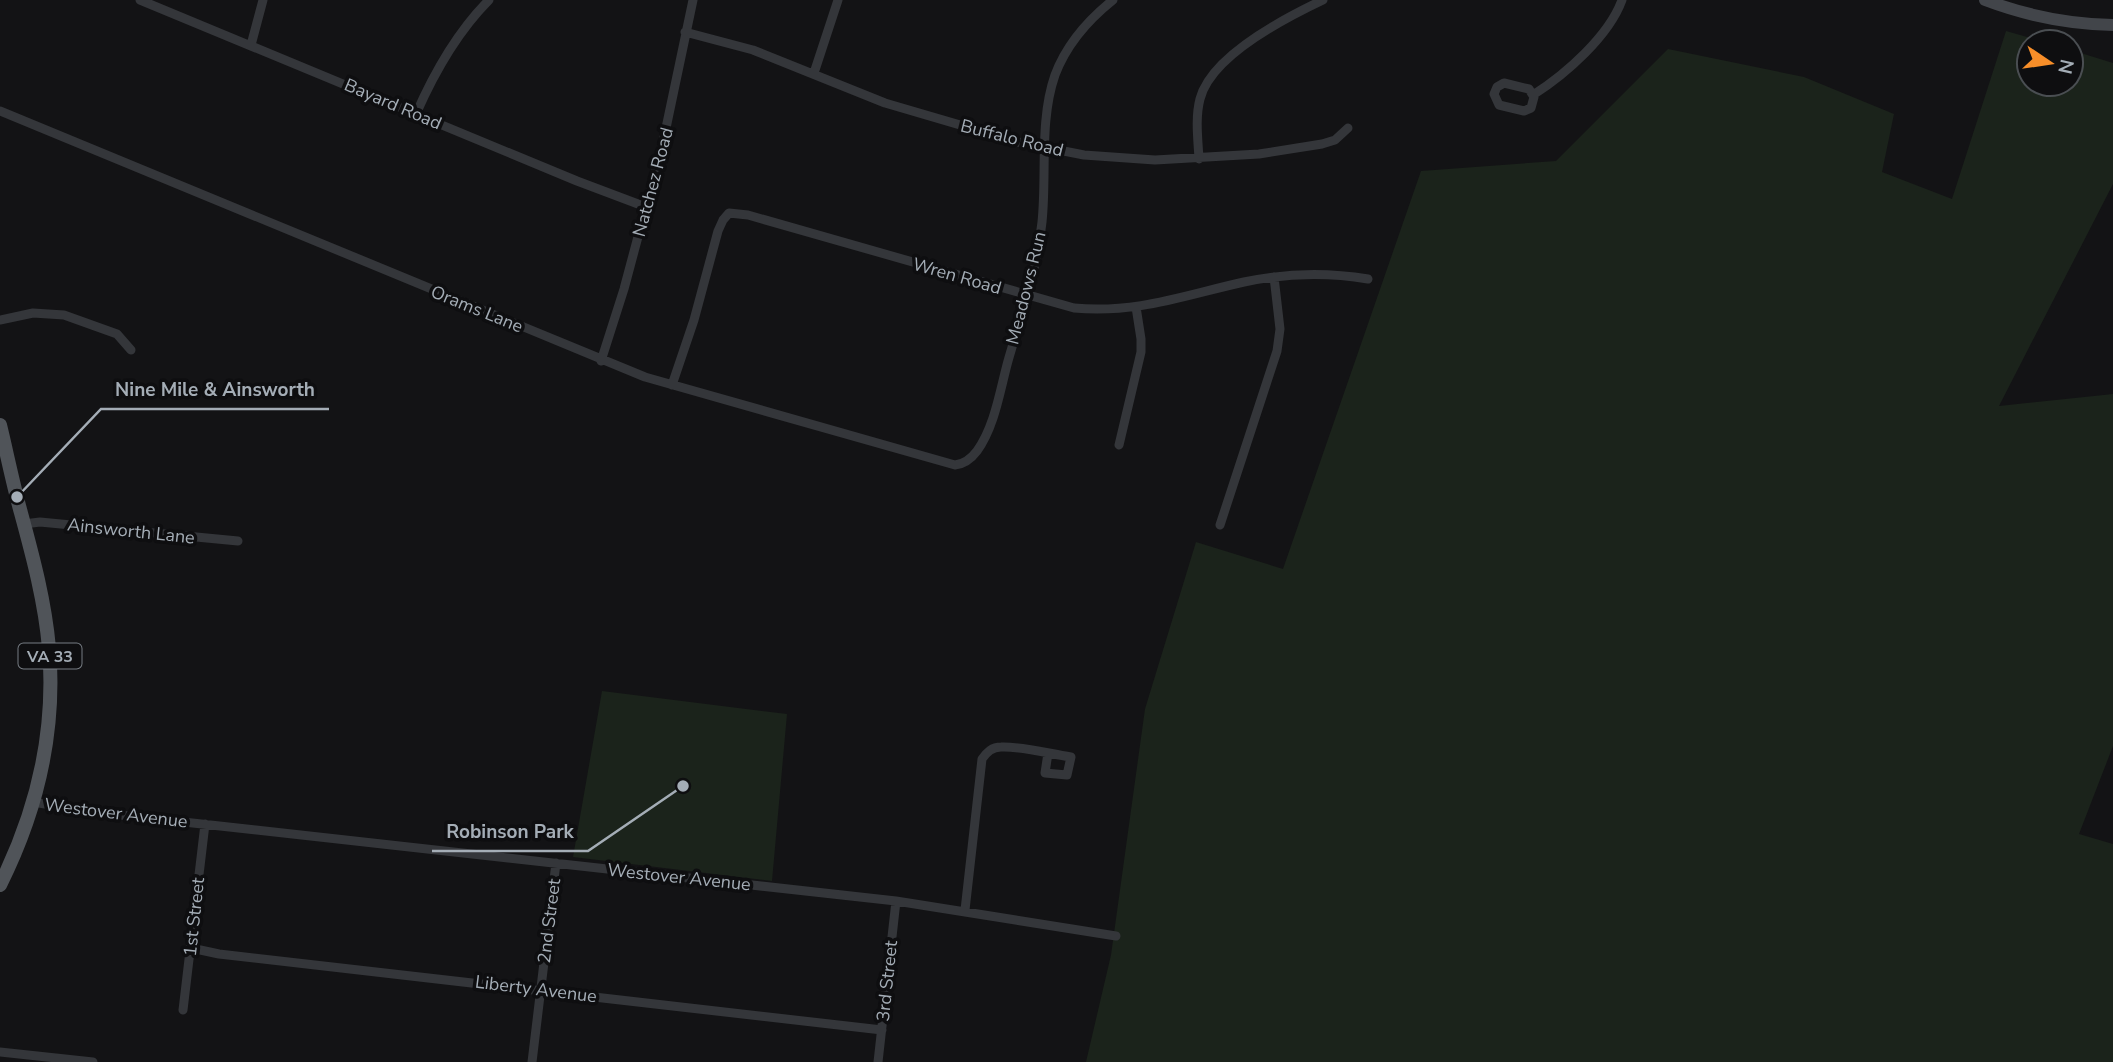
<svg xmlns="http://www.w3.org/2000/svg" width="2113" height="1062" viewBox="0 0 2113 1062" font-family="'Nunito Sans',sans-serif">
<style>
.green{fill:#1b231b}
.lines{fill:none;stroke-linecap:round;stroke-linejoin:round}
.street{stroke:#34363a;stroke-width:9}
.secondary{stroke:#42454a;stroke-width:12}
.primary{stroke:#505459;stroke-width:14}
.labels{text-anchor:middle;stroke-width:7;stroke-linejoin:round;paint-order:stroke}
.shield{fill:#0e0e10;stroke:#777d84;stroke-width:2}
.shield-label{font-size:16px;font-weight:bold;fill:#a4adb6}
.street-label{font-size:18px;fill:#a4adb6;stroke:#0e0e10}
.leader{fill:none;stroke:#a4adb6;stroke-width:2.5}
.callout-dot{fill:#a4adb6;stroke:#0e0e10;stroke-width:2.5}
.callout-label{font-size:19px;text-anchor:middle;font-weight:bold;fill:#a4adb6;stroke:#0e0e10;stroke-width:7;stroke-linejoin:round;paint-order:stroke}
</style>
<rect width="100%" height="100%" fill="#131315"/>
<path class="green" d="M2006,31L2044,42H2029V84H2071V50L2113,63V184L1999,406L2113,394V746L2079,834L2113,844V1062H1086L1111,955L1145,709L1196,542L1283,569L1421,171L1556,161L1668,49L1804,77L1894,114L1882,172L1952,199Z
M602,691L787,714L772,881L573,857Z"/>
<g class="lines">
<path class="street" d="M140,0L577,181L646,207
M685,32L753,50L885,103L1018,142L1084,155L1155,160L1259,154L1322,144L1335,140L1348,128
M251,45L263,0
M814,73L838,0
M1504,83L1529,89L1534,97L1531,108L1524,111L1499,105L1494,94L1497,87Z
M1533,95C1566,74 1609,36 1622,0
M0,111L645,377L955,465C964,464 971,459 977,451C995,426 1000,390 1008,361C1021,316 1037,269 1042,222C1047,174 1039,121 1055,75C1067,43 1088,20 1113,0
M416,114C434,73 457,32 489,0
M1199,159C1198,140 1195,118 1200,99C1211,56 1285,18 1323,0
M0,320L33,313L64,315L117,334L131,350
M601,361L624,289L662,147L693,0
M672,385L694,320L718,231L723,220L729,213L748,215L1074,308C1136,314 1185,295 1244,282C1286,273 1326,272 1368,279
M1119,445L1141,352V339L1136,307
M24,524L40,522L238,541
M1220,525L1277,351L1280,329L1274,277
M33,802L93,812L896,901L1116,936
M965,910L982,759C987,752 992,747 1001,747C1022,746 1050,754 1071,757L1067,775L1045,773L1048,753
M191,948L219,954L882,1030
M183,1010L205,824
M0,1052L93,1062
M532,1062L556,863
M878,1062L896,901"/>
<path class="secondary" d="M1985,0C2027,16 2068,24 2113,25"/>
<path class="primary" d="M0,425C7,454 13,484 21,513C33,557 45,602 49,648C56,731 37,811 0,885"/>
</g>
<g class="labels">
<rect class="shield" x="18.5" y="643.5" width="63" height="25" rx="5"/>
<g class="shield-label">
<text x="50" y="662">VA 33</text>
</g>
<g class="street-label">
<text transform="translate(393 104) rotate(23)" y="6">Bayard Road</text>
<text transform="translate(1012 138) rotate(14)" y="6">Buffalo Road</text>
<text transform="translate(653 182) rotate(-75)" y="6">Natchez Road</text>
<text transform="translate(957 276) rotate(16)" y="6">Wren Road</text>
<text transform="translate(1026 288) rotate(-76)" y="6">Meadows Run</text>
<text transform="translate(477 309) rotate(22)" y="6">Orams Lane</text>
<text transform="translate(131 531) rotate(6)" y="6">Ainsworth Lane</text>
<text transform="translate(116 813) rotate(7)" y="6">Westover Avenue</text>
<text transform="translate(679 877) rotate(6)" y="6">Westover Avenue</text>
<text transform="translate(194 917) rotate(-84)" y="6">1st Street</text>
<text transform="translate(549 921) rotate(-83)" y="6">2nd Street</text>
<text transform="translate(887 981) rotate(-84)" y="6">3rd Street</text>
<text transform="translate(536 989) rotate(7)" y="6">Liberty Avenue</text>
</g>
</g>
<path class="leader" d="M17 497L101 409H329M683 786L588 851H432"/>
<g class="callout-dot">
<circle cx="17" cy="497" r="7"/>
<circle cx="683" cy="786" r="7"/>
</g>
<g class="callout-label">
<text x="215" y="396">Nine Mile &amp; Ainsworth</text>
<text x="510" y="838">Robinson Park</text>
</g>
<g transform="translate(2050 63) rotate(103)"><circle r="33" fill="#0e0e10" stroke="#4a4e52" stroke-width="2"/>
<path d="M0-5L12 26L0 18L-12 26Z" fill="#f78e29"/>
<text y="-10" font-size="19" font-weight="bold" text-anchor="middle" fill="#a4adb6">N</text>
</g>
</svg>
